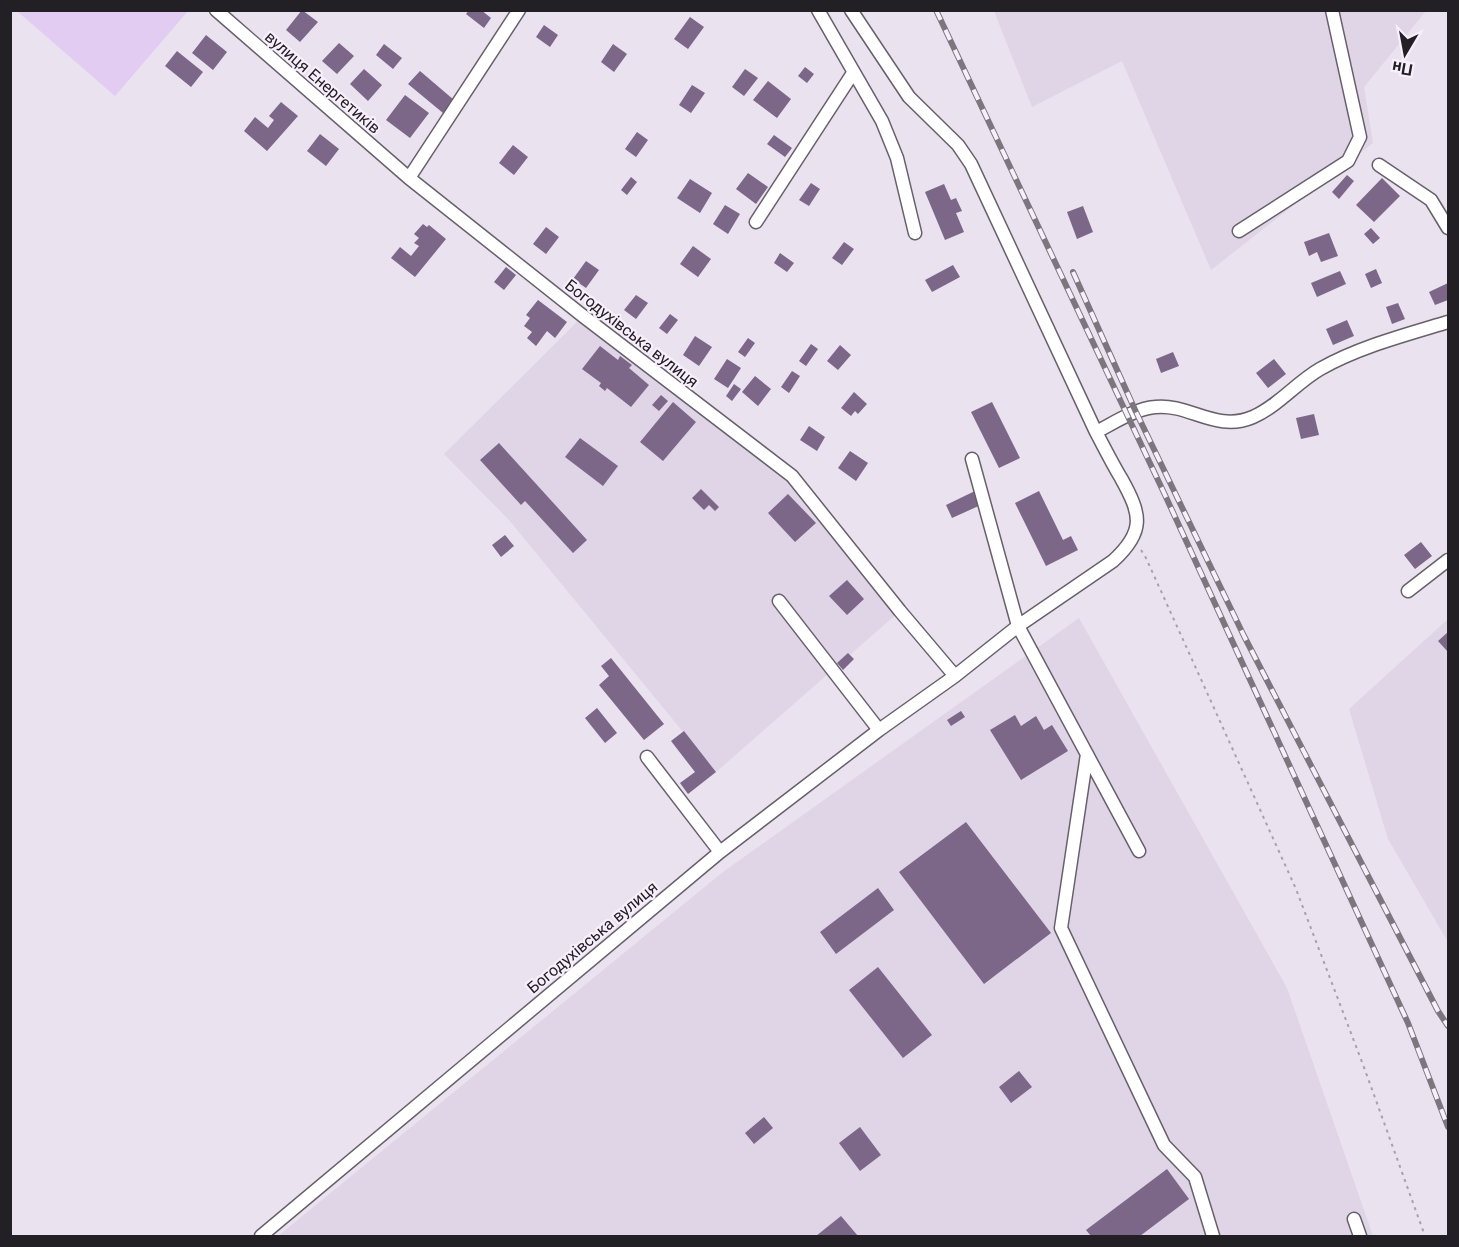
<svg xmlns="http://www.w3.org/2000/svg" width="1459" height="1247" viewBox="0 0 1459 1247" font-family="Roboto,sans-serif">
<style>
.built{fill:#e0d4e7}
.green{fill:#e3ccf1}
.building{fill:#7c6789}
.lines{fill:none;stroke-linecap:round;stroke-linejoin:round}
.minor-casing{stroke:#67606b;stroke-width:15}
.path{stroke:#a8a1ac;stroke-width:2;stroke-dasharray:3 4.5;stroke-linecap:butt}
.minor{stroke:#fff;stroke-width:12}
.rail-casing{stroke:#7c777f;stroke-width:6}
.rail{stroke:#f7f0fc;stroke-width:4;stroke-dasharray:11;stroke-linecap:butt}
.labels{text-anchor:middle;stroke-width:4.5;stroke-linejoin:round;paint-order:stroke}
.street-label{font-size:16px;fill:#232025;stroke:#f7f0fc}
</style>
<rect width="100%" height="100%" fill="#eae2ef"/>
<path class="built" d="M994,11H1426L1364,87L1373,143L1211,270L1122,61L1032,107Z
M583,316L792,476L900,611L716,772L509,520L444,454Z
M1079,618L1287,988L1373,1236H278L723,872Z
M1448,619V942L1388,839L1349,709Z"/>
<path class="green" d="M17,11H188L115,96Z"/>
<path class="building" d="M302,10L318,22L300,42L286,30Z
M469,10H481L491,18L484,28L466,14Z
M690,17L704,27L688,49L674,39Z
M544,25L558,35L550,47L536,37Z
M206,35L227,52L213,70L192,53Z
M339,43L354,56L337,74L322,61Z
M384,44L402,58L393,69L376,55Z
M613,44L627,54L614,72L601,62Z
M177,51L203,72L191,87L165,66Z
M805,67L814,74L807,83L798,76Z
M364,69L382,85L368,101L350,84Z
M745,69L758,78L744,96L732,87Z
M420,71L454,100L443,113L408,84Z
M768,81L791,99L777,118L753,100Z
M692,85L705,93L691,113L679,105Z
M405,95L429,113L410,138L386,120Z
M281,102L298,116L267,151L244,131L255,117L268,128L274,120L269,116Z
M637,132L648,140L636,157L625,149Z
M320,134L339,149L326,166L307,151Z
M774,135L792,148L785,157L767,144Z
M513,145L528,157L514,175L499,163Z
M748,173L768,187L756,204L736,189Z
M1347,175L1354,181L1339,199L1332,192Z
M631,177L637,182L627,195L621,190Z
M1382,178L1400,196L1374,222L1356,205Z
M690,179L712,193L700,213L677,198Z
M811,183L820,189L809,206L799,200Z
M944,184L951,200L956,198L962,211L956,213L964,232L945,240L925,192Z
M725,205L740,214L728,234L713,224Z
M1083,206L1093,232L1077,239L1067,212Z
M423,224L427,227L429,225L446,239L415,277L391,258L400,247L411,256L419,246L414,243L419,238L414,234Z
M546,227L559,237L546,254L533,244Z
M1371,228L1380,238L1373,244L1364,234Z
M1329,233L1338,256L1321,262L1317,252L1309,256L1304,242Z
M844,242L854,249L842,265L832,258Z
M693,246L711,259L698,277L680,264Z
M780,253L794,263L787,272L774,263Z
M586,261L599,270L586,288L573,279Z
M953,265L960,277L932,292L925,280Z
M506,267L516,275L504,290L494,282Z
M1376,269L1382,283L1371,288L1365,274Z
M1340,271L1346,284L1317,297L1311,283Z
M1448,283V300L1435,305L1429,292Z
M636,295L648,303L636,319L624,310Z
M538,300L567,322L555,338L547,331L536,346L527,338L532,332L524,326L530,318L526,315Z
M1398,303L1405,319L1392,324L1386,307Z
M670,314L678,320L667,334L659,328Z
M1347,320L1354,336L1333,345L1326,329Z
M695,336L712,347L699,366L683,355Z
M748,338L755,343L745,357L738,352Z
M811,344L818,349L806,366L799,361Z
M840,345L851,355L838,370L827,361Z
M600,346L618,360L620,356L632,365L629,368L649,385L631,407L607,388L605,391L599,386L601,383L582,369Z
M1173,352L1179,366L1161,373L1156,359Z
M727,359L741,368L728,388L714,379Z
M1274,359L1286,374L1268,388L1256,373Z
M792,371L800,376L789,393L781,387Z
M755,376L771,389L758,406L742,392Z
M734,384L741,389L732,401L726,396Z
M854,392L867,404L858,414L855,411L851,416L841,408Z
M661,395L668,401L659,411L652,405Z
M673,402L696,422L663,461L640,442Z
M992,402L1020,458L999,468L971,412Z
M1314,414L1319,435L1301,439L1296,418Z
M809,426L825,437L817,451L800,440Z
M580,438L618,466L603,486L565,457Z
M499,443L587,540L573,553L525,501L521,505L480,460Z
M850,451L868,463L856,481L838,468Z
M701,489L719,507L715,511L709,505L704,510L692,498Z
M977,490L983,504L952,518L946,505Z
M1039,491L1063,540L1071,536L1078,550L1046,566L1015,503Z
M788,494L816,523L795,542L768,513Z
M505,535L514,546L501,557L492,545Z
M1421,542L1432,556L1415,569L1404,555Z
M847,580L864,599L847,615L829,596Z
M1448,632V652L1438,641Z
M848,653L854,659L843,670L837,663Z
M611,658L664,724L644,740L599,685L609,676L601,666Z
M597,708L617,733L605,743L585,718Z
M961,711L965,717L951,726L947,720Z
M1015,715L1021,726L1036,716L1044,730L1052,725L1068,751L1021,780L990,730Z
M684,731L716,772L688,794L680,783L695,772L671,741Z
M966,822L1051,933L984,984L899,872Z
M878,888L894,910L836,954L820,932Z
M878,967L932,1035L903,1058L849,990Z
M1019,1071L1032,1087L1011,1103L999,1087Z
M764,1117L773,1128L754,1144L745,1133Z
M860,1127L881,1155L860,1171L839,1143Z
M1167,1169L1189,1199L1140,1236H1091L1086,1230Z
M841,1216L858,1236H816Z"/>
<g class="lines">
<g class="minor-casing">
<path id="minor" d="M216,10L409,178L583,316L792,476L900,611L955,676
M818,10L882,121L897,158L915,233
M851,10L909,97L958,145L971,164L1096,432
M1379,165L1431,200L1448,228
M409,178L519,10
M756,222L853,73
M1239,231L1348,161L1360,137L1332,10
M972,459L1018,626L1139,851
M1408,591L1448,560
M779,601L879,730
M1087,754L1061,928L1164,1145L1195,1177L1213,1236
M647,757L720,852
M1354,1219L1360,1236
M261,1236L720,852L879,730L955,676L1018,626L1113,561C1146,531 1141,514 1121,478C1112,463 1104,447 1096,432C1114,423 1134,409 1155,407C1189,403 1216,433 1253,417C1278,406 1296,383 1320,369C1359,347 1405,335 1448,322"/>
</g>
<path class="path" d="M1141,550L1146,558L1296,889L1365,1070L1425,1236"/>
<use href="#minor" class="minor"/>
<g class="rail-casing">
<path id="rail" d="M936,10L1165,495L1408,1023L1448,1127
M1073,272L1136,412L1244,636L1438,1011L1448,1026"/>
</g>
<use href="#rail" class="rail"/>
</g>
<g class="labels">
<g class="street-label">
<text transform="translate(323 82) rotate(41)" y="6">вулиця Енергетиків</text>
<text transform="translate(632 333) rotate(38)" y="6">Богодухівська вулиця</text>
<text transform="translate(592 937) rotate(-40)" y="6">Богодухівська вулиця</text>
</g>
</g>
<rect width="1459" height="1247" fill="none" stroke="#232025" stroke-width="24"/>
<g transform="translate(1405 54) rotate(190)" stroke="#f7f0fc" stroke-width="4.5" paint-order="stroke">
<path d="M0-4.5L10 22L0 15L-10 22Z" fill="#232025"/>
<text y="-9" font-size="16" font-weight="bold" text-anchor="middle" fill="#232025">Пн</text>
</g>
</svg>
